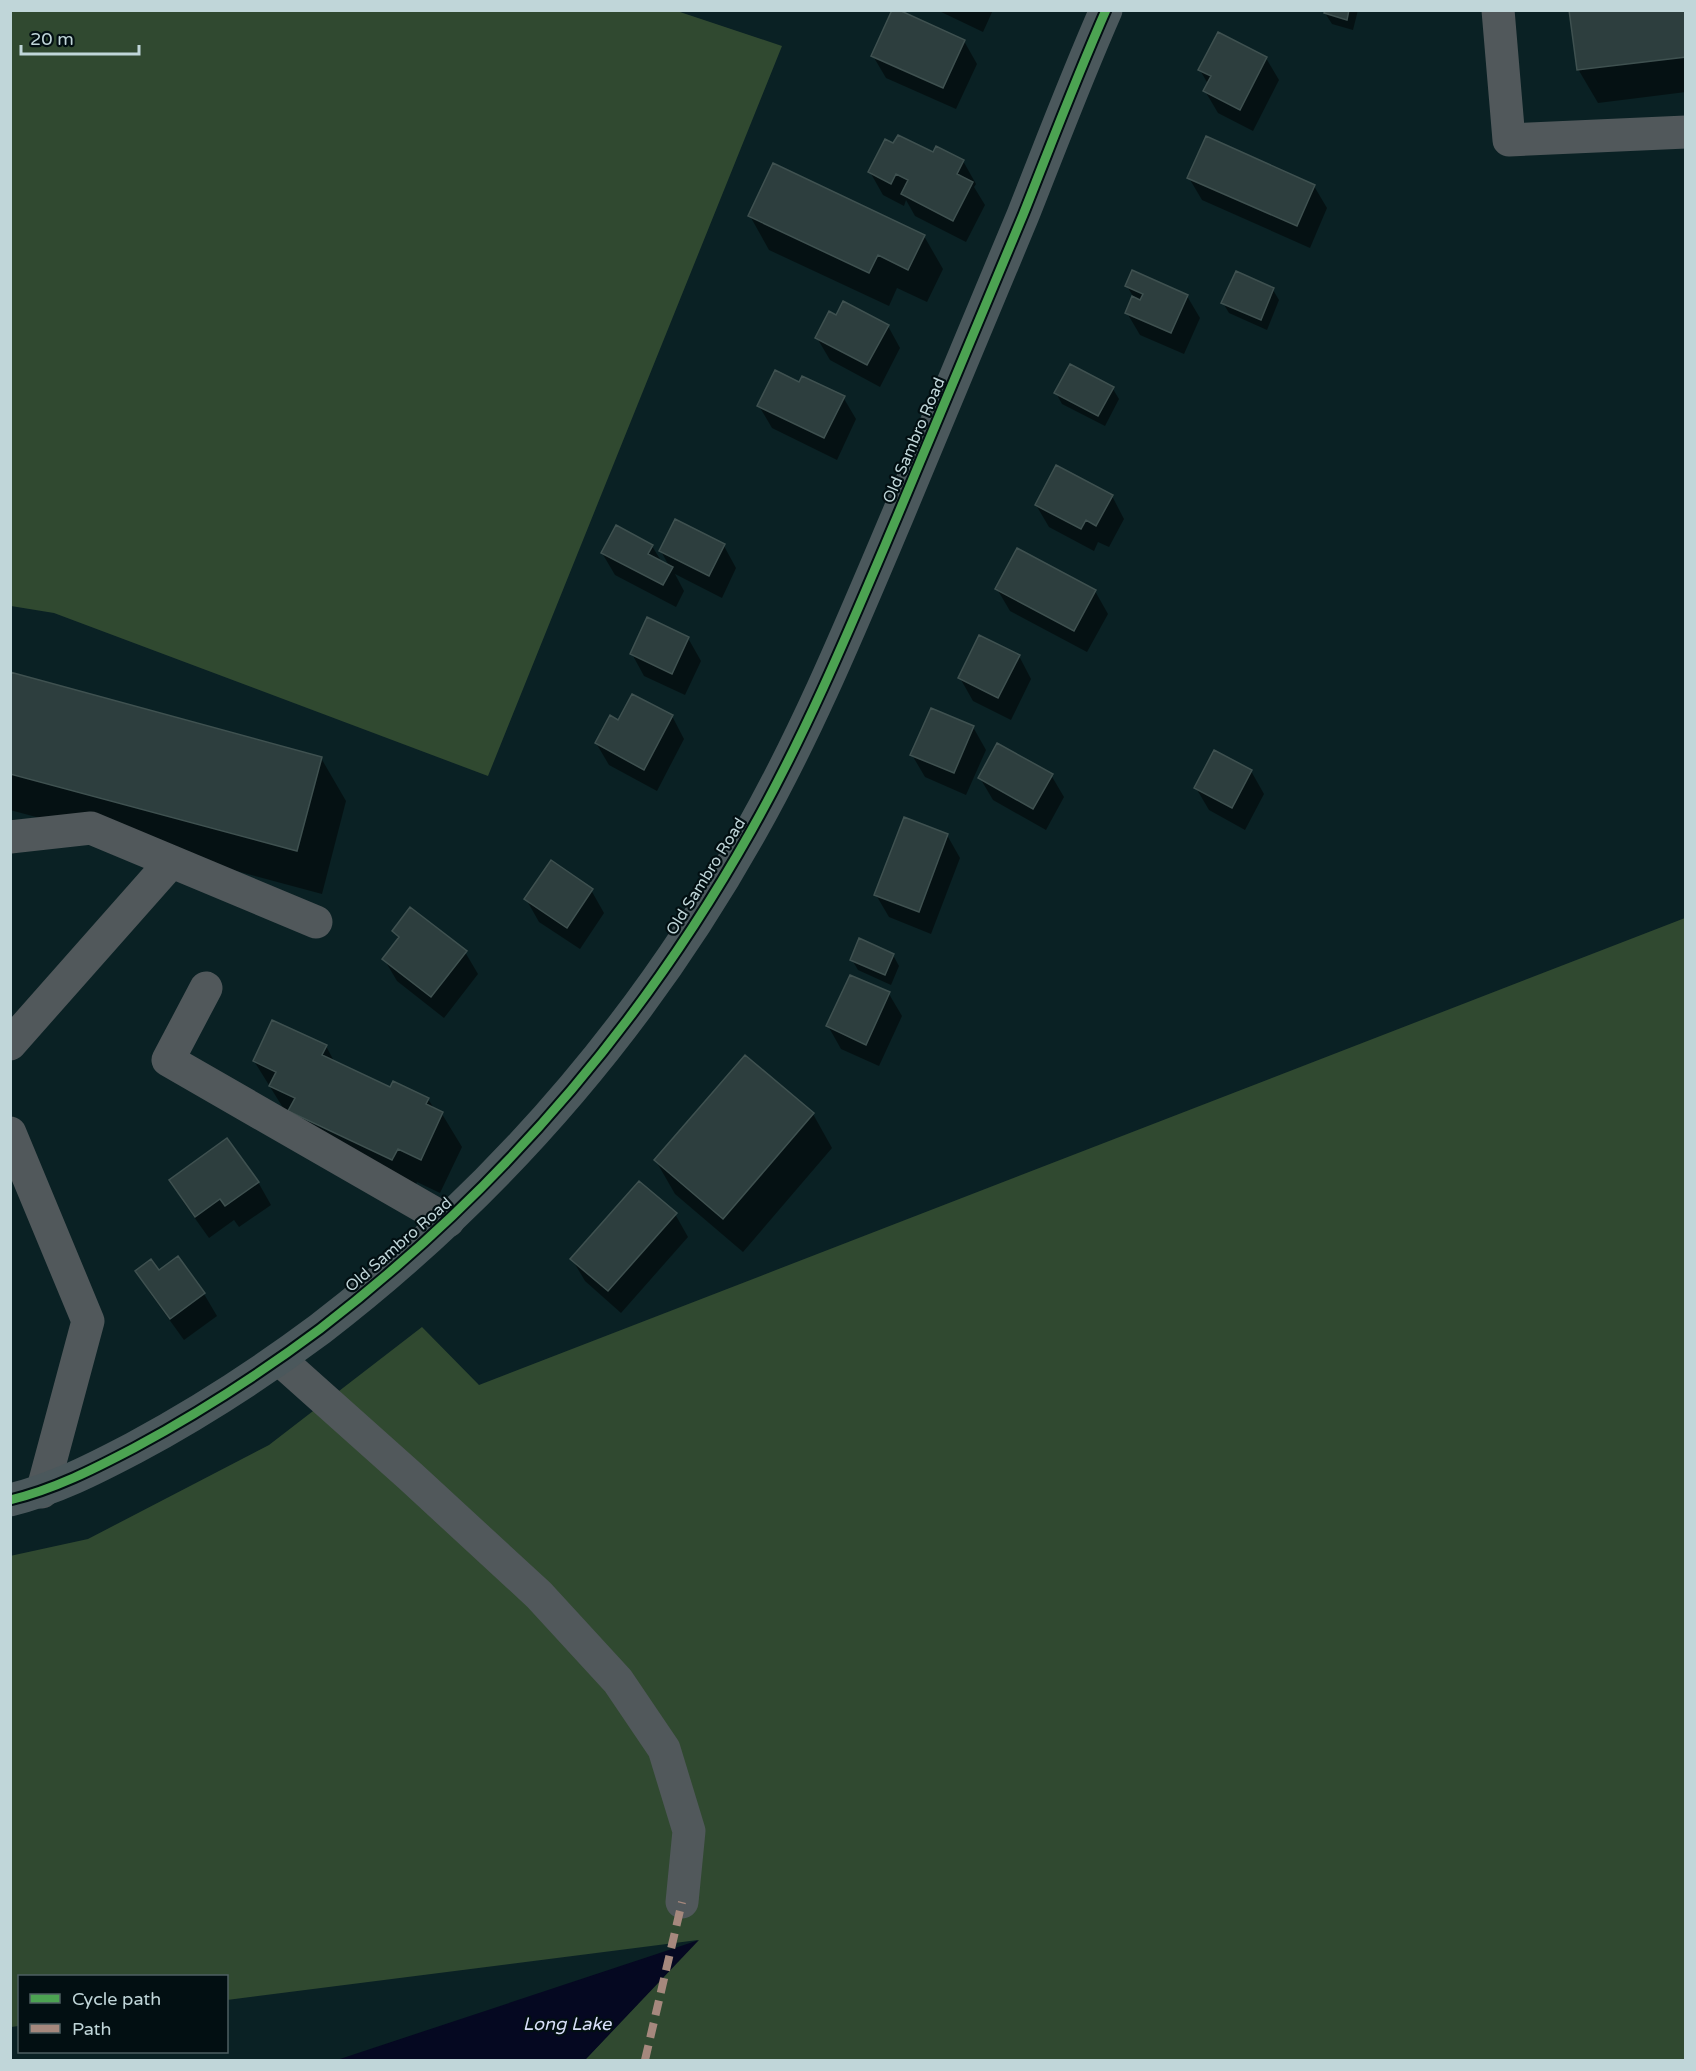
<svg xmlns="http://www.w3.org/2000/svg" width="1696" height="2071" viewBox="0 0 1696 2071" font-family="'Varela Round',sans-serif">
<style>
.forest{fill:#304930}
.water{fill:#050821}
.shadow{fill:#0007}
.building{fill:#2d3e3e;stroke:#3f5150;stroke-width:1.5}
.lines{fill:none;stroke-linecap:round;stroke-linejoin:round}
.minor{stroke:#51585b;stroke-width:33}
.major{stroke:#4b585c;stroke-width:33}
.quiet{stroke:#a5887d;stroke-width:8;stroke-dasharray:15 8;stroke-linecap:butt}
.cycleway-casing{stroke:#020f12;stroke-width:13}
.cycleway{stroke:#4ca352;stroke-width:9}
.labels{text-anchor:middle;stroke-width:4.5;stroke-linejoin:round;paint-order:stroke}
.street-label{font-size:16px;fill:#c0d6d9;stroke:#020f12}
.water-label{font-size:18px;font-style:italic;fill:#d8dff8;stroke:#020f12}
</style>
<rect width="100%" height="100%" fill="#0a2124"/>
<path class="forest" d="M674,10L782,46L488,776L54,613L11,606V11Z
M1685,918V2060H585L698,1940L227,2000L226,1976H20L19,2026L11,2027L10,1556L88,1539L269,1445L422,1327L479,1385Z"/>
<path class="water" d="M699,1940L585,2060H337Z"/>
<path class="shadow" d="M937,10H993L983,32Z
M1326,10H1358L1353,30L1332,24L1325,13Z
M1686,10V92L1598,103L1578,69Z
M964,41L977,64L956,109L886,78L873,56Z
M1266,58L1279,80L1253,131L1218,113L1205,91L1208,84L1200,70Z
M894,145L933,154L937,148L963,161L976,184L974,187L985,205L966,242L915,216L906,200L904,206L883,195L870,172Z
M1189,178L1314,186L1327,208L1310,248L1202,200Z
M750,216L924,236L943,269L927,302L897,288L889,306L769,250Z
M1127,286L1187,296L1200,318L1184,354L1140,335L1127,313L1134,298Z
M1273,290L1279,300L1267,330L1229,313L1223,303Z
M836,317L888,326L900,348L880,387L830,360L817,338Z
M799,384L843,397L856,419L837,460L772,428L759,406Z
M1113,389L1119,399L1105,426L1062,404L1056,393Z
M1112,496L1124,519L1109,547L1098,542L1094,551L1049,527L1036,505Z
M652,546L663,564L670,568L661,551L724,546L736,568L722,598L675,574L684,591L676,607L615,575L602,553Z
M997,589L1095,591L1108,614L1087,652L1010,611Z
M688,638L701,661L685,695L644,676L632,654Z
M1019,656L1031,679L1011,720L973,701L960,678Z
M10,673L321,758L346,801L322,894L10,810Z
M672,716L684,739L657,791L609,765L596,743L619,722Z
M973,727L986,750L966,795L925,777L912,755Z
M1215,752L1251,771L1264,794L1245,830L1209,810L1196,788Z
M1051,775L1064,797L1046,830L993,800L980,778Z
M947,835L960,858L931,934L889,917L876,895Z
M591,890L604,913L580,949L539,922L526,899Z
M394,931L465,952L478,974L444,1018L397,981L384,959L399,940Z
M893,955L899,966L891,985L858,970L852,960Z
M889,994L902,1016L879,1066L841,1049L828,1026Z
M326,1046L335,1063L391,1089L428,1099L435,1110L442,1114L462,1147L440,1193L417,1182L412,1193L290,1119L254,1061Z
M813,1114L832,1148L743,1252L675,1194L656,1161Z
M171,1181L258,1182L271,1205L239,1227L234,1220L209,1238L184,1203Z
M675,1214L688,1237L621,1313L585,1281L572,1259Z
M178,1258L204,1294L217,1316L184,1340L150,1293L137,1271L159,1272Z"/>
<path class="building" d="M892,10H899L965,40L943,88L871,56Z
M1325,10H1349L1347,20L1324,13Z
M1569,10H1686V57L1577,70Z
M1218,32L1267,57L1240,110L1203,91L1211,76L1198,70Z
M898,135L933,152L936,146L964,160L957,174L973,182L953,221L901,194L908,180L896,174L891,184L868,172L885,139L893,143Z
M1206,136L1315,185L1297,226L1187,178Z
M773,163L925,235L908,270L878,255L869,273L748,216Z
M1132,270L1188,295L1171,333L1125,313L1132,296L1140,300L1143,294L1125,286Z
M1236,271L1274,288L1261,320L1221,303Z
M843,301L889,325L867,365L815,338L829,311L836,315Z
M1070,364L1114,387L1098,416L1054,393Z
M775,370L799,382L802,376L845,396L824,438L757,406Z
M1056,465L1113,495L1096,526L1086,520L1081,529L1035,505Z
M675,519L725,544L709,576L659,551Z
M616,525L653,545L648,554L673,567L663,585L601,553Z
M1017,548L1096,590L1074,631L995,589Z
M647,617L689,637L672,674L630,654Z
M979,635L1020,655L998,698L958,678Z
M10,672L322,757L297,851L10,774Z
M632,694L673,715L644,770L595,743L610,715L618,720Z
M931,708L974,726L954,773L910,755Z
M997,743L1053,774L1033,809L978,778Z
M1214,750L1252,770L1232,808L1194,788Z
M904,817L948,834L919,912L874,895Z
M551,860L593,889L567,928L524,899Z
M410,907L467,951L431,997L382,959L399,937L392,931Z
M859,938L894,954L885,975L850,960Z
M850,975L890,992L866,1045L826,1026Z
M272,1020L327,1045L322,1055L390,1087L393,1081L429,1098L426,1104L443,1112L421,1160L398,1149L392,1160L288,1111L295,1098L269,1086L276,1072L253,1061Z
M745,1055L814,1113L723,1219L654,1160Z
M227,1138L259,1182L225,1206L220,1199L195,1217L169,1180Z
M639,1181L677,1213L608,1291L570,1259Z
M178,1256L205,1293L170,1319L135,1271L151,1259L159,1270Z"/>
<g class="lines">
<path class="minor" d="M1498,10L1509,140L1686,132
M10,837L91,828L316,922
M206,988L168,1060L448,1221
M10,1044L171,862
M10,1133L88,1321L42,1492
M279,1359L410,1476L539,1595L618,1681L664,1749L689,1831L682,1902"/>
<path class="major" d="M10,1500C55,1489 94,1469 134,1448C199,1413 261,1373 320,1329C498,1192 641,1027 751,831C808,730 852,623 897,517C939,416 981,316 1023,215C1050,147 1076,78 1106,10"/>
<path class="quiet" d="M645,2060L682,1902"/>
<g class="cycleway-casing">
<path id="cycleway" d="M10,1500C55,1489 94,1469 134,1448C199,1413 261,1373 320,1329C498,1192 641,1027 751,831C808,730 852,623 897,517C939,416 981,316 1023,215C1050,147 1076,78 1106,10"/>
</g>
<use href="#cycleway" class="cycleway"/>
</g>
<g class="labels">
<g class="street-label">
<text transform="translate(913 440) rotate(-67)" y="6">Old Sambro Road</text>
<text transform="translate(705 876) rotate(-58)" y="6">Old Sambro Road</text>
<text transform="translate(398 1244) rotate(-41)" y="6">Old Sambro Road</text>
</g>
<g class="water-label">
<text x="567" y="2030">Long Lake</text>
</g>
</g>
<rect width="1696" height="2071" fill="none" stroke="#c0d6d9" stroke-width="24"/>
<rect x="18" y="1975" width="210" height="78" fill="#020f12" stroke="#4e5f62" stroke-width="1.5"/>
<rect x="30" y="1994" width="30" height="9" fill="#4ca352" stroke="#4e5f62" stroke-width="1.5"/>
<text x="72" y="2005" font-size="18" fill="#c0d6d9">Cycle path</text>
<rect x="30" y="2024" width="30" height="9" fill="#a5887d" stroke="#4e5f62" stroke-width="1.5"/>
<text x="72" y="2035" font-size="18" fill="#c0d6d9">Path</text>
<path d="M21 45v9h118v-9" fill="none" stroke="#c0d6d9" stroke-width="3"/>
<text x="30" y="45" font-size="18" fill="#c0d6d9" stroke="#020f12" stroke-width="4.5" paint-order="stroke">20 m</text>
</svg>
